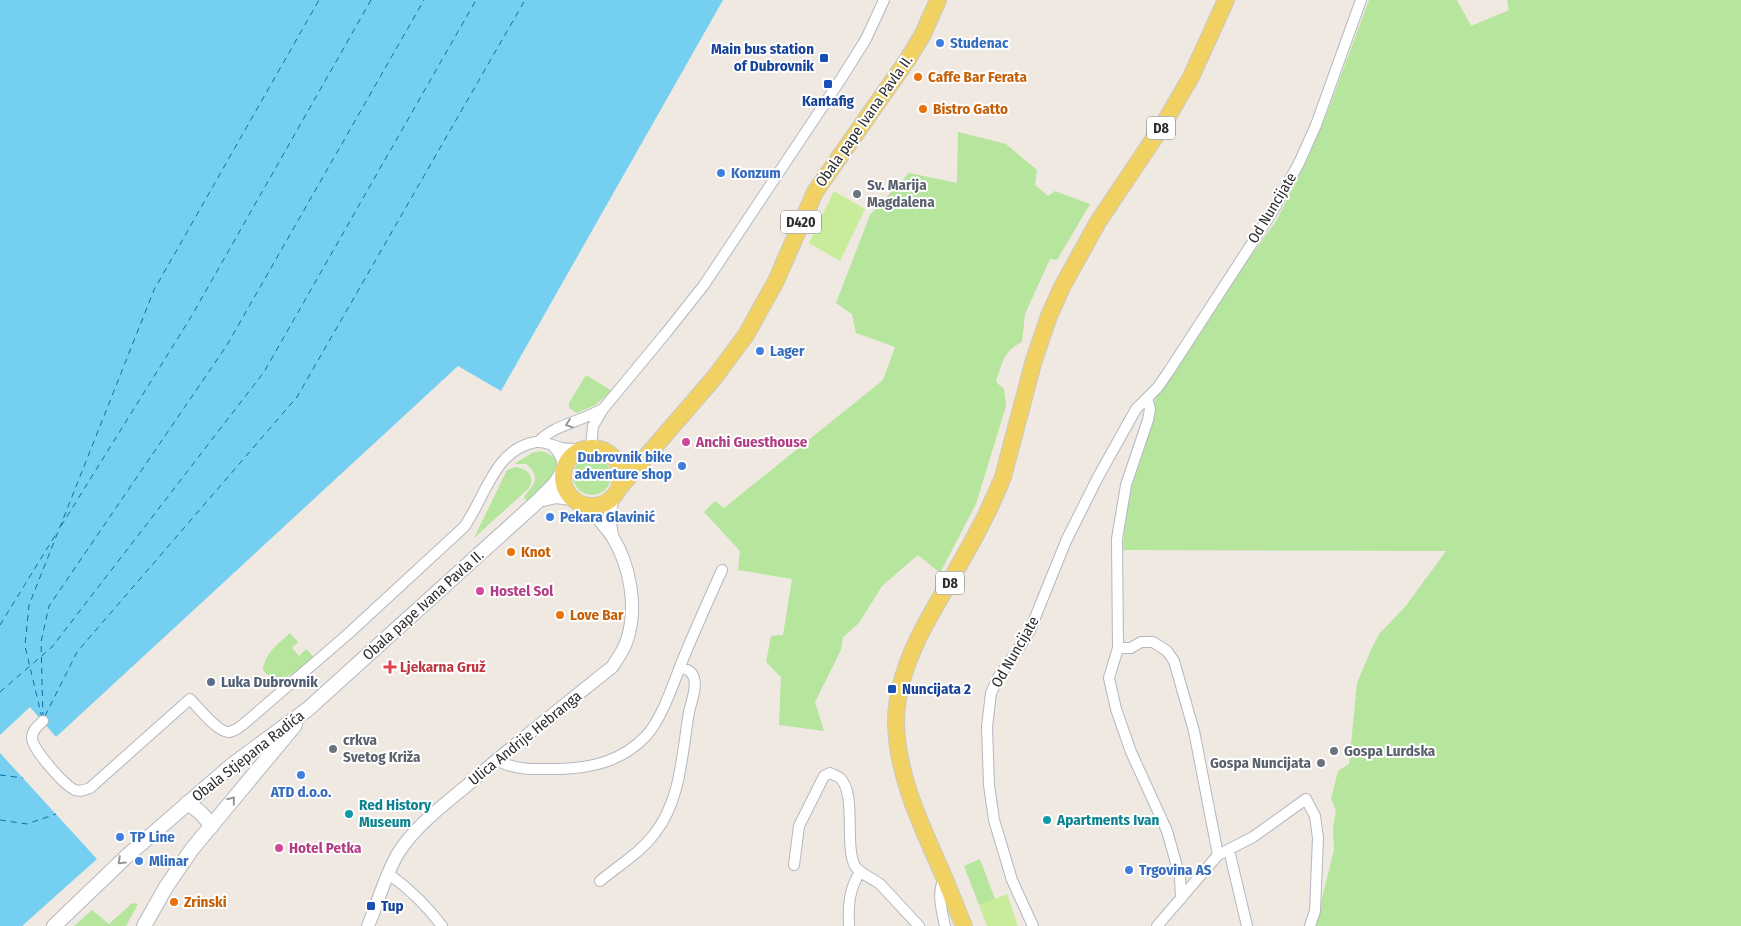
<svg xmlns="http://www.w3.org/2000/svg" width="1741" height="926" viewBox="0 0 1741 926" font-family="'Fira Sans Condensed',sans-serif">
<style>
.green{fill:#b6e59e}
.pitch{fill:#c9ec9a}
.water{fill:#75cff0}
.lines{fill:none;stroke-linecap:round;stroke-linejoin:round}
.ferry{stroke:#0d6fa3;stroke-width:1;stroke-dasharray:6 5;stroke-linecap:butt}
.minor-casing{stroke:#b4b7c1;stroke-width:12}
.tertiary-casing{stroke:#b4b7c1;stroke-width:14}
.secondary-casing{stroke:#b4b7c1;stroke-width:16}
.primary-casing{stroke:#c9c9c9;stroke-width:18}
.minor{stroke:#fff;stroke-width:10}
.tertiary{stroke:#fff;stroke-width:12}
.secondary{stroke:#fff;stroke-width:14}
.primary{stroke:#f2d163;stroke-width:16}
.oneway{stroke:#969696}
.shop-dot{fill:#3f7fe0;stroke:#fff;stroke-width:2}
.transit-dot{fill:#1a4fb4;stroke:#fff;stroke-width:2}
.food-dot{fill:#e8710a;stroke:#fff;stroke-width:2}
.worship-dot{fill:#6b7280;stroke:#fff;stroke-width:2}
.hotel-dot{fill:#d1479c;stroke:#fff;stroke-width:2}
.health-dot{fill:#e0444e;stroke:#fff;stroke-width:2}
.service-dot{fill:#5c6f8a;stroke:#fff;stroke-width:2}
.culture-dot{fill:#0f9aa8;stroke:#fff;stroke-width:2}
.labels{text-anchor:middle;stroke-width:4;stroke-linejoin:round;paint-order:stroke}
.shield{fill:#fff;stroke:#6d6d6d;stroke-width:1}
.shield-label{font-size:14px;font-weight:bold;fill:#2e2e2e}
.shop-label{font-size:15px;font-weight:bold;fill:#366cbe;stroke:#fff;text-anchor:start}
.transit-label{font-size:15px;font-weight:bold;fill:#164399;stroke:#fff;text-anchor:start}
.food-label{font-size:15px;font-weight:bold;fill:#c56008;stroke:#fff;text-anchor:start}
.street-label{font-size:15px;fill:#2e2e2e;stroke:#fff}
.worship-label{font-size:15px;font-weight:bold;fill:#5b616d;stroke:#fff;text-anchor:start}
.hotel-label{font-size:15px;font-weight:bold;fill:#b23c85;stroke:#fff;text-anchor:start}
.health-label{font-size:15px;font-weight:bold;fill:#be3a42;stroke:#fff;text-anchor:start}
.service-label{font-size:15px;font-weight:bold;fill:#4e5e75;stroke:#fff;text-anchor:start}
.culture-label{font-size:15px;font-weight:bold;fill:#0d838f;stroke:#fff;text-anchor:start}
</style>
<rect width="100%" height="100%" fill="#efe9e1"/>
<path class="green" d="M1369,0H1457L1471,26L1509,10L1507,0H1741V926H1315L1334,850L1333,829L1336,810L1331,799L1338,771L1349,764L1357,683L1371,650L1379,634L1405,607L1446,551L1123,550L1126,512L1133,481L1153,413L1154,402L1157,395L1192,346L1234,279L1276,221L1305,164L1330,105Z
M958,132L1006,144L1037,170L1035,185L1048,196L1055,191L1090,204L1057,260L1050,259L1025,314L1022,342C1003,351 1002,364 996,382L1004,389L1006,406L976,504L940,573L918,555L882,586L859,623L843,637L841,650L815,702L824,731L779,725L781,677L766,662L771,636L783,635L792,579L738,570L740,551L704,512L715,501L724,508L883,380L895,347L856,333L852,314L836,303L870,215L909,173L957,183Z
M586,375L612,391L595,405L577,413L569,408V403Z
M541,451C554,455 558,459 558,472L553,480L527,502L524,497C534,484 542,477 526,464H514L532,453Z
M573 476a19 19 0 1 1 38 0a19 19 0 1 1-38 0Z
M515,467C528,468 536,478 528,489L474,538L507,470Z
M290,633L298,642L292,648L299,656L306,649L314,657C299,669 279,691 263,670C265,653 278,644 290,633Z
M980,859L995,899L979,905L964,866Z
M132,903L138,904L126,926H74L92,910L109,924Z"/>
<path class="pitch" d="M834,191L865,209L840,261L809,243Z
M1007,894L1018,926H987L979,905Z"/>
<path class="water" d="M0,0H723L501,391L458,366L56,737L30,707L0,735Z
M0,753L97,859L22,926H0Z"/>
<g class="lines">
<path class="ferry" d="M61,526L191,317L371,0
M0,625L56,534
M0,692L52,647L264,372L476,0
M45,716L77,652L297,397L525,0
M42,718L25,646L29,605L154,290L319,0
M43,718L41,642L49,606L227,345L424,0
M0,775L23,778
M0,820L27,824L56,814"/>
<g class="minor-casing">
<path id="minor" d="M1147,398L1150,409L1148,420L1126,485L1117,539L1118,648L1109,678L1116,709L1131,752L1167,831L1180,877L1181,899
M538,442C555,424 581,422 602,409
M552,445C559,452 562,458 564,468
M591,447L593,426L603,409L666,333L704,285L841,79L866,39L884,0
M1118,648H1131L1141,642H1153L1167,651L1174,661L1194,731L1218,855
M43,721C38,726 32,730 32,738C33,750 64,785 75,790C81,792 85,790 90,788L190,699C198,707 218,733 229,732C236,731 241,726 246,722L348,634L464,527C485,498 495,448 536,442C545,441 554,446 562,448C569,449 575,449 582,449
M496,760C516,771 537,769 559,769C593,768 622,761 646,736C661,720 673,685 681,664C694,632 708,601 722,570
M1229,850L1247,926
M794,865L799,826L824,776L830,773C833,775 838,776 840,778C857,794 844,846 855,866C860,874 872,878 880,884L919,926
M389,874C408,888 428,907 442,926
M944,877C937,895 941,907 945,926
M600,881C618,866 641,852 655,833C681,800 682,753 689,712C691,702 697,689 694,678C692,671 686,669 680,667
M849,926C848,906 849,889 860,872
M1033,926L1012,880L994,820L989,785L987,727L991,693L999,676L1017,651L1030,630L1066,541L1098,477L1136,409L1158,387L1169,371L1271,214L1299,163L1316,125L1361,0
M1157,926L1218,855L1253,837L1306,799L1315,816L1318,838L1315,911L1310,926"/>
</g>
<g class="tertiary-casing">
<path id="tertiary" d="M612,535C609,520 608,510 615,495
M368,926C377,905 387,870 399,852C415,827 441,807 464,788C512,746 562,707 612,667C618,658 624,650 627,640C638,607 630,565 612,536C604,524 594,514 583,505"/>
</g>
<g class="secondary-casing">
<path id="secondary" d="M539,500L556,496L572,498
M187,803C198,810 205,815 211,827
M54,926L127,856L232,765L308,709L538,501L555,484L563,472
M144,926L166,887L192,849L295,725"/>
</g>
<g class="primary-casing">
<path id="primary" d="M563 477a29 29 0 1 1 58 0a29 29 0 1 1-58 0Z
M619,488L714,378L746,335L776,281L815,192L908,59L923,34L938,0
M964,926C957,910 951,893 944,877C922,826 897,778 896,722C896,689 910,653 925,625C952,576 982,530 1003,477L1034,360L1049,316L1062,287L1098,222L1163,125L1191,77L1226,0"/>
</g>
<use href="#minor" class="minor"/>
<use href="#tertiary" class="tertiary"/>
<use href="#secondary" class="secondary"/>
<use href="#primary" class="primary"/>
</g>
<defs><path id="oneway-chevron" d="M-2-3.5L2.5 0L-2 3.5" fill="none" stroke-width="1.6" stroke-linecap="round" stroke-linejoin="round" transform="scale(1.25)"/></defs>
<g class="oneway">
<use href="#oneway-chevron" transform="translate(569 424) rotate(161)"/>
<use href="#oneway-chevron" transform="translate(232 800) rotate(-51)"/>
<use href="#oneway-chevron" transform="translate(121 861) rotate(136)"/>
</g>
<g class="shop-dot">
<circle cx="940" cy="43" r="5"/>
<circle cx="721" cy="173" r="5"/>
<circle cx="760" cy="351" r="5"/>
<circle cx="682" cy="466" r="5"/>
<circle cx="550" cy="517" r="5"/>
<circle cx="301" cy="775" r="5"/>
<circle cx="120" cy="837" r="5"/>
<circle cx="139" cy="861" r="5"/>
<circle cx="1129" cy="870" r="5"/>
</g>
<g class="transit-dot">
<rect x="819" y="53" width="10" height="10" rx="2.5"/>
<rect x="823" y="79" width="10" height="10" rx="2.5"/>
<rect x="887" y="684" width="10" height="10" rx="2.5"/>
<rect x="366" y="901" width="10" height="10" rx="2.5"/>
</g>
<g class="food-dot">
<circle cx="918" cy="77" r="5"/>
<circle cx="923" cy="109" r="5"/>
<circle cx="511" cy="552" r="5"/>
<circle cx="560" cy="615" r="5"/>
<circle cx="174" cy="902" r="5"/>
</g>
<g class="worship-dot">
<circle cx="857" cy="194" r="5"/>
<circle cx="333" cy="749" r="5"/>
<circle cx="1334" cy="751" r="5"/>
<circle cx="1321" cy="763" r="5"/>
</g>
<g class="hotel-dot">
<circle cx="686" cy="442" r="5"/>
<circle cx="480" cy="591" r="5"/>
<circle cx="279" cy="848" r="5"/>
</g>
<path class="health-dot" d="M387.5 659.5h5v5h5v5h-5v5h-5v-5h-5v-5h5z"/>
<circle class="service-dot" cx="211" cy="682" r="5"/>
<g class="culture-dot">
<circle cx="349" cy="814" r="5"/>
<circle cx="1047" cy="820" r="5"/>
</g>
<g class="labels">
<g class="shield">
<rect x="1147" y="116.5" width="28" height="23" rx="4"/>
<rect x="781" y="210.5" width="40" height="23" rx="4"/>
<rect x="936" y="571.5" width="28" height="23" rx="4"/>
</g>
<g class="shield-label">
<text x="1161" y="133">D8</text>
<text x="801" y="227">D420</text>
<text x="950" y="588">D8</text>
</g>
<g class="shop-label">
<text x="950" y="48">Studenac</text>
<text x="731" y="178">Konzum</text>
<text x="770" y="356">Lager</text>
<text x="672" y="462" text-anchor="end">Dubrovnik bike<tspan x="672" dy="17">adventure shop</tspan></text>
<text x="560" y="522">Pekara Glavinić</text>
<text x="301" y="797" text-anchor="middle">ATD d.o.o.</text>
<text x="130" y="842">TP Line</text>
<text x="149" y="866">Mlinar</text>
<text x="1139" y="875">Trgovina AS</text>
</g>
<g class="transit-label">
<text x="814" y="54" text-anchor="end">Main bus station<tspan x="814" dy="17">of Dubrovnik</tspan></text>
<text x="828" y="106" text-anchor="middle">Kantafig</text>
<text x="902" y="694">Nuncijata 2</text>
<text x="381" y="911">Tup</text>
</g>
<g class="food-label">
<text x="928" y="82">Caffe Bar Ferata</text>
<text x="933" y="114">Bistro Gatto</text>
<text x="521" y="557">Knot</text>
<text x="570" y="620">Love Bar</text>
<text x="184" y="907">Zrinski</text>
</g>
<g class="street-label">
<text transform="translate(864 121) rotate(-55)" y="5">Obala pape Ivana Pavla II.</text>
<text transform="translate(1272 208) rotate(-59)" y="5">Od Nuncijate</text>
<text transform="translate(423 605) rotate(-42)" y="5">Obala pape Ivana Pavla II.</text>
<text transform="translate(1015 652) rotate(-60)" y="5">Od Nuncijate</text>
<text transform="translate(525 738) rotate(-39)" y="5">Ulica Andrije Hebranga</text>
<text transform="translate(248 756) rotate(-38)" y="5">Obala Stjepana Radića</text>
</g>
<g class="worship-label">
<text x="867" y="190">Sv. Marija<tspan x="867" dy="17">Magdalena</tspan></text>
<text x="343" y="745">crkva<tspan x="343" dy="17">Svetog Križa</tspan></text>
<text x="1344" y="756">Gospa Lurdska</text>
<text x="1311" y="768" text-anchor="end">Gospa Nuncijata</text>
</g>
<g class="hotel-label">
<text x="696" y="447">Anchi Guesthouse</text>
<text x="490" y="596">Hostel Sol</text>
<text x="289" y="853">Hotel Petka</text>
</g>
<g class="health-label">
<text x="400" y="672">Ljekarna Gruž</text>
</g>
<g class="service-label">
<text x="221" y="687">Luka Dubrovnik</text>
</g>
<g class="culture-label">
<text x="359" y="810">Red History<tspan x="359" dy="17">Museum</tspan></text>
<text x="1057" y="825">Apartments Ivan</text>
</g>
</g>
</svg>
